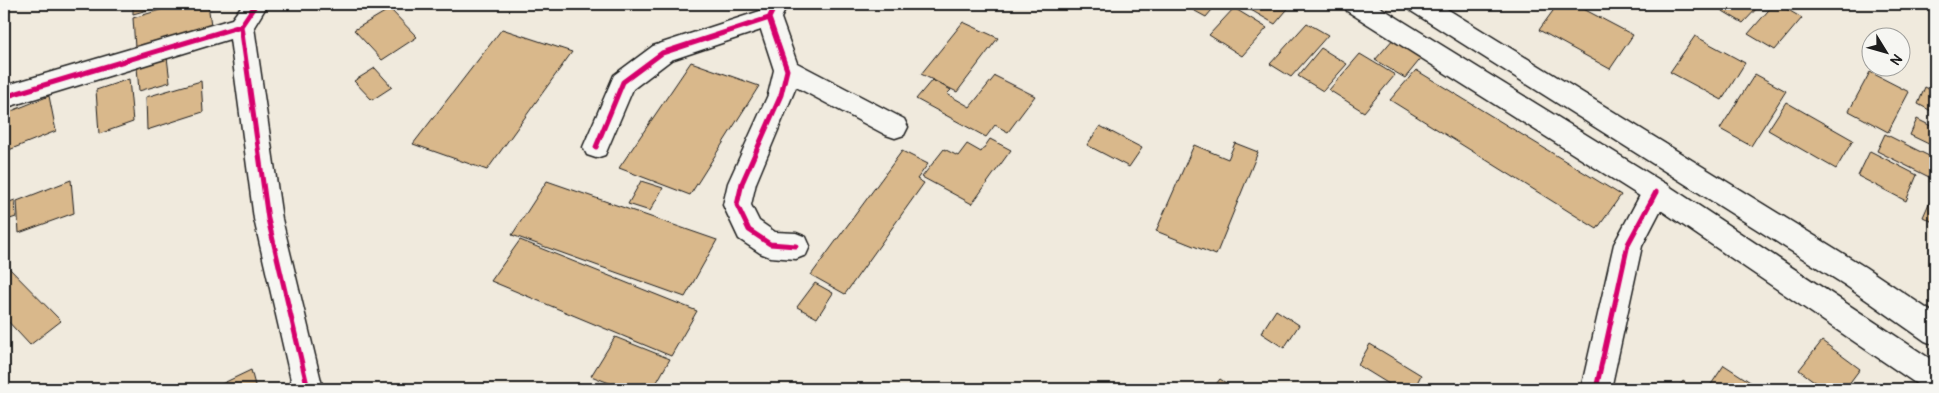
<svg xmlns="http://www.w3.org/2000/svg" width="1939" height="393" viewBox="0 0 1939 393" font-family="Pangolin,sans-serif">
<style>
.building{fill:#d9b88b;stroke:#1c1c1c}
.lines{fill:none;stroke-linecap:round;stroke-linejoin:round}
.street-casing{stroke:#1c1c1c;stroke-width:3}
.primary-casing{stroke:#1c1c1c;stroke-width:3}
.street{fill:#f6f6f2;fill-rule:evenodd}
.primary{fill:#f6f6f2;fill-rule:evenodd}
.cycleway-casing{stroke:#f6f6f2;stroke-width:8}
.cycleway{stroke:#d6006c;stroke-width:5}
</style>
<rect width="100%" height="100%" fill="#f0eadd"/>
<filter id="ink" filterUnits="userSpaceOnUse"><feTurbulence type="fractalNoise" baseFrequency=".02" numOctaves="2"/><feDisplacementMap in="SourceGraphic" scale="10" xChannelSelector="R" yChannelSelector="G"/><feConvolveMatrix kernelMatrix="1 2 1 2 8 2 1 2 1" color-interpolation-filters="sRGB"/></filter>
<g filter="url(#ink)">
<path class="building" d="M133,4H169L133,14Z
M180,4H208L211,25L135,48L133,18Z
M1182,4H1217L1206,17Z
M1246,4H1292L1275,24L1244,6Z
M1558,4H1574L1633,35L1610,69L1539,30Z
M1711,4H1761L1743,23Z
M1774,4H1778L1802,18L1775,50L1748,34Z
M1234,8L1267,28L1242,56L1209,35Z
M390,9L417,37L382,60L354,30Z
M963,22L998,38L957,92L921,74Z
M1307,23L1328,35L1291,77L1270,64Z
M502,29L572,52L487,170L413,144Z
M1695,36L1745,63L1722,100L1670,72Z
M1394,38L1423,56L1405,78L1375,60Z
M1321,48L1347,64L1323,91L1298,76Z
M1360,54L1395,75L1364,112L1329,90Z
M167,57L170,82L139,91L137,67Z
M691,62L759,86L690,195L619,168Z
M375,68L392,87L372,100L354,81Z
M1416,70L1621,195L1597,229L1390,100Z
M1870,72L1909,92L1888,132L1849,111Z
M1755,74L1786,91L1751,146L1720,129Z
M995,76L1035,96L1008,132L995,125L986,137L916,99L932,80L951,90L947,94L970,107Z
M129,79L133,122L99,134L96,90Z
M201,81L203,112L147,130L146,97Z
M1925,87L1935,92V113L1918,104Z
M49,96L56,131L4,152V114Z
M1786,102L1853,140L1836,169L1768,130Z
M1917,119L1935,128V147L1910,135Z
M1100,126L1142,148L1129,167L1087,145Z
M1885,134L1935,159V180L1877,151Z
M990,139L1011,150L972,204L922,177L944,149L958,156L967,144L981,152Z
M1235,143L1258,152L1216,255L1156,231L1194,145L1228,159Z
M902,151L928,164L917,179L924,183L845,294L811,275Z
M1870,151L1917,175L1906,201L1858,176Z
M71,180L74,213L19,233L17,201Z
M547,181L717,240L685,297L512,235Z
M641,181L663,188L650,211L628,204Z
M1934,192L1935,193V223L1923,217Z
M15,200L16,217L4,221V204Z
M520,240L697,311L671,356L491,281Z
M4,263L61,321L30,345L4,317Z
M815,283L833,293L817,318L797,307Z
M1276,310L1299,325L1284,348L1261,333Z
M615,337L670,359L653,389H625L591,376Z
M1822,341L1860,369L1845,389H1825L1799,370Z
M1370,344L1421,375L1414,389H1397L1358,365Z
M1724,365L1761,389H1708Z
M251,370L256,389H211Z
M1220,379L1235,389H1212Z
M1683,381L1694,389H1677Z"/>
<g class="lines">
<g class="street-casing">
<path id="street" d="M243,4H268L254,27L282,219L323,389H293L254,219L230,39L4,108V86L232,19Z
M764,4H788L781,18L797,63L904,119L908,127L904,135L895,138L886,135L796,87L756,183L751,205L759,221L775,232L796,233L806,237L810,246L806,255L796,259L770,257L760,253L739,239L723,205L728,183L768,95L774,70L761,30L671,60L633,89L605,155L596,158L587,155L583,147L614,75L653,46L760,11Z
M1656,180L1666,184L1670,192L1642,246L1611,389H1581L1614,244L1646,184Z"/>
</g>
<g class="primary-casing">
<path id="primary" d="M1344,4H1375L1666,184L1935,362V389H1924L1646,200L1347,11Z
M1408,4H1439L1865,267L1935,314V345L1925,341L1845,285L1411,11Z"/>
</g>
<use href="#street" class="street"/>
<use href="#primary" class="primary"/>
<g class="cycleway-casing">
<path id="cycleway" d="M256,4L241,26L268,219L308,389
M769,18L787,70L781,95L742,183L737,205L749,230L770,244L796,246
M4,97L241,26
M596,147L623,82L662,53L769,18L776,4
M1596,389L1628,244L1656,192"/>
</g>
<use href="#cycleway" class="cycleway"/>
</g>
</g>
<rect width="1939" height="393" fill="none" stroke="#f6f6f2" stroke-width="20"/>
<rect x="10" y="10" width="1919" height="373" fill="none" stroke="#1c1c1c" stroke-width="2" filter="url(#ink)"/>
<g transform="translate(1886 52) rotate(127)"><circle r="24" fill="#f6f6f2" stroke="#9f9f9c"/>
<path d="M0-4L9 19L0 12L-9 19Z" fill="#1c1c1c"/>
<text y="-8" font-size="14" font-weight="bold" text-anchor="middle" fill="#1c1c1c">N</text>
</g>
</svg>
